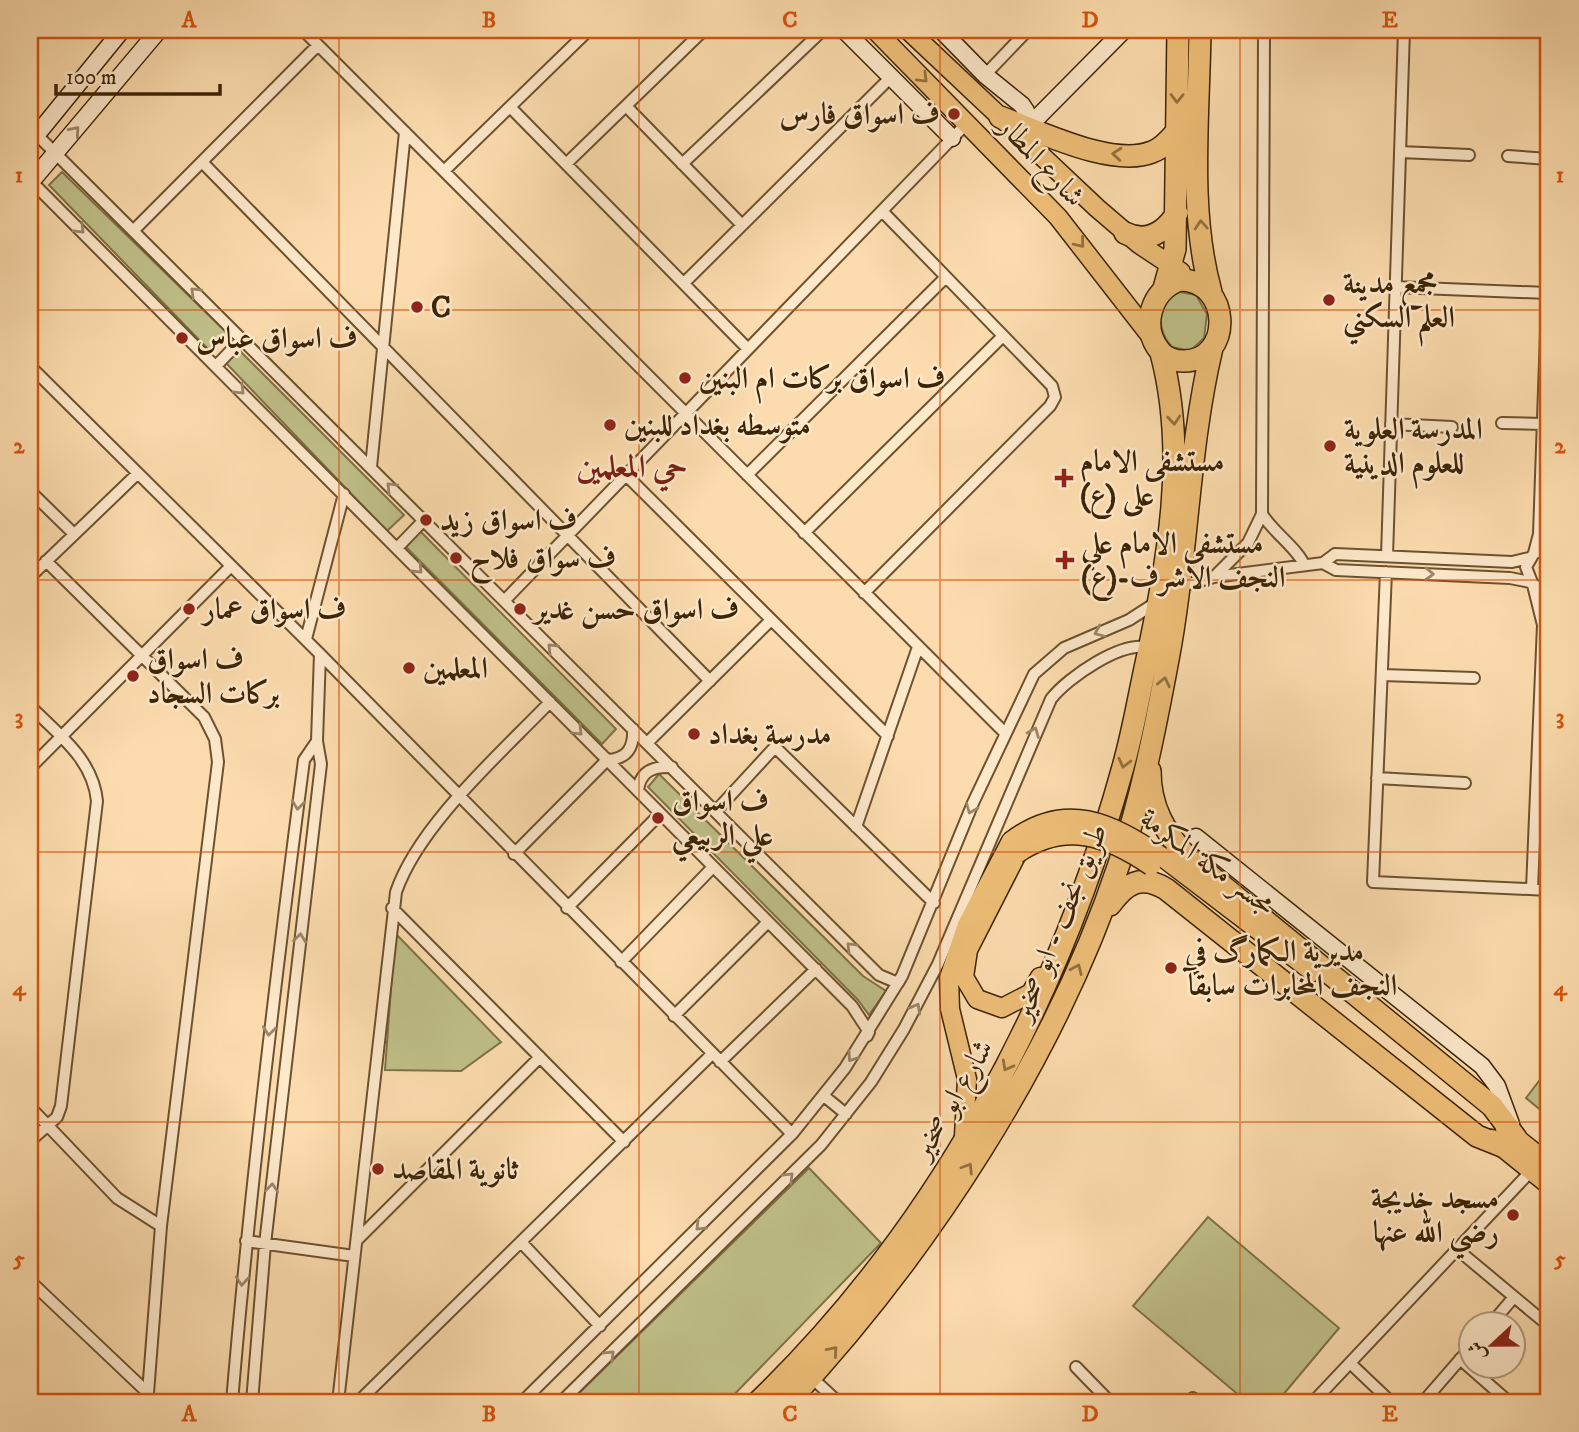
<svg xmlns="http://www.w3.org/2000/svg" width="1579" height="1432" viewBox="0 0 1579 1432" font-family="'IM FELL DW Pica',Amiri,serif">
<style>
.green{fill:#c0c089;stroke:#7e7247;stroke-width:2}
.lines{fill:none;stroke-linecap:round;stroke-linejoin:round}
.street-casing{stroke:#6c522f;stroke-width:14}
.secondary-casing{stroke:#3c2405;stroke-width:19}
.primary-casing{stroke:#3c2405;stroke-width:21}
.highway-casing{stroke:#3c2405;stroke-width:24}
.street{stroke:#fde8ca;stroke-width:10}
.secondary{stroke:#fde8ca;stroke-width:16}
.primary{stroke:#eebe77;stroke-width:18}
.highway{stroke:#eebe77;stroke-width:21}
.primary-bridge-casing{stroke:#3c2405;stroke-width:21;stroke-linecap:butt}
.primary-bridge{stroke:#eebe77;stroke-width:18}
.oneway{stroke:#95713e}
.oneway2{stroke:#9c8668}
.grid{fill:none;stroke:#d7540b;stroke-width:2;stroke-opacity:0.55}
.poi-dot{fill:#8f2418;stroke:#fde8ca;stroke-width:2.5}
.labels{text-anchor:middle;stroke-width:5;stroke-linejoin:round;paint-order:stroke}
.poi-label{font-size:30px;font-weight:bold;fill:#3c2405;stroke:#fde8ca;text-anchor:start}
.street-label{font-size:30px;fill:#3c2405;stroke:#fde8ca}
.neighbourhood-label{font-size:32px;font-weight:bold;fill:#7a1f14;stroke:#fde8ca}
.neatline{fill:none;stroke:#d7540b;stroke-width:2.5}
.grid-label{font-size:23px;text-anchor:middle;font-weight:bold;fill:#d7540b}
</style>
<rect width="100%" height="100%" fill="#fcdcae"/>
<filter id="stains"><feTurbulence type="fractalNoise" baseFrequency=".00286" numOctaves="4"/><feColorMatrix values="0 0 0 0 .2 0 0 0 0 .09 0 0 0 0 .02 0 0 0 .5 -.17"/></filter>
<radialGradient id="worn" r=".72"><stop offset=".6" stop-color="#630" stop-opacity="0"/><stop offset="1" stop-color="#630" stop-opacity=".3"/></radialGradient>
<path class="green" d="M62,172L227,333L209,350L49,185Z
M1180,292L1196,295L1207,314L1204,338L1190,351L1172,347C1156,330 1155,300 1180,292Z
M239,350L404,515L387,531L226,363Z
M420,531L616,729L602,744L406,547Z
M659,774L863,976L886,991L869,1015L858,1000L648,787Z
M395,933L501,1042L461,1071L385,1070Z
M1549,1068V1117L1526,1098Z
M809,1168L881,1243L727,1402H570Z
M1208,1217L1339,1328L1277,1402H1247L1133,1306Z"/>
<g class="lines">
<g class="street-casing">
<path id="street" d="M303,30L1005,733
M1248,30L1264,34L1274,30
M1546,30L1549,34
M985,75L1028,30
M626,106L742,225
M510,107L748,349
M30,128L879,975L898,983L902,976
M1400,152L1469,155
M1508,156L1549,159
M202,162L710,681
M566,164L704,30
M682,164L823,30
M444,171L589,30
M30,180L852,1006L869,1032L867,1036
M133,231L318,45
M684,283L891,77
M1395,287L1548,293
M30,366L320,654L792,1134
M216,366L242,339
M1502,423L1543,424
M1391,424L1452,427
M371,467L405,132
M626,475L888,736
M747,475L946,277
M30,491L74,534
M1262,514C1272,531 1299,550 1304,565
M804,533L1003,336
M397,548L424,520
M1549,549L1534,553L1526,567L1533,585L1549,590
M1534,553L1539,534L1549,246
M1387,556L1404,30
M46,561L204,717L215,739L218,762L161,1226L148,1393L139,1402
M1323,563L1336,570L1510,578L1530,582
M1386,572L1373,882L1549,890
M30,577L137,474
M1214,577L1248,543L1262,514L1264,34
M1181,586L1214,577L1323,563L1335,554L1512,562L1529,558
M864,593L1050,406L1055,397L1052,386L882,211
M505,600L968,122
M306,639L344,494
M1382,675L1474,678
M30,706C58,734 93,759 97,801L61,1106L57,1117L30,1141
M647,743L771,620
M30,768L230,567
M1377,778L1465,783
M638,791C640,771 653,766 672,767
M716,811L775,747L934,903
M856,827L918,647
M514,854L607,760C627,759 634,748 633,729
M1532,889L1543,625L1533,585
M392,908L624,1142
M567,908L660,814
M621,962L713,867
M674,1016L768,922
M720,1062L816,969
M824,1096L846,1114
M30,1107L117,1198L161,1226
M357,1240L540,1057
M246,1241L354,1256
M521,1242L600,1326
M1458,1250L1549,1326
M30,1281L148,1393
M1491,1324L1514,1297
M1460,1359L1509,1402
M1350,1363L1391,1402
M1076,1367L1110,1402
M810,1376L838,1402
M232,1402C250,1187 276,974 304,760L317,741
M252,1402L265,1244L321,764L317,741L320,654
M338,1402L396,892C419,825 500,754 550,702
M358,1402L712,1054
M522,1402L792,1134L845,1068L902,976L973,803L1034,674L1064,648L1129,620L1157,602
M561,1402L821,1145L871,1082L904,1029L938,964L1051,699C1067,678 1122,640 1149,648
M1187,1402L1193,1398
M1313,1402L1531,1171
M1423,1402L1470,1348"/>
</g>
<g class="secondary-casing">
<path id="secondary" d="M844,30L952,138
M941,30L985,75L1022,105L1026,111L1024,126
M1028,127L1124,30
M30,143L122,30
M30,183L159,30
M1196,837L1482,1066L1497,1086L1511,1124"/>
</g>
<g class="primary-casing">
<path id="primary" d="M875,30L1058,217L1153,339
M908,30L1097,208L1139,244L1181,272
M1017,854L968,950L964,977L977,999L1002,1008L1031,993L1040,977
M1161,856L1313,972
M1505,1129L1549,1164
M964,1136L967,1079L950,1009L949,978L967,925L1011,841
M1492,1139L1549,1185"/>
</g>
<g class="highway-casing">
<path id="highway" d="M1200,30C1199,115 1188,210 1211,292
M1000,117C1039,131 1112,168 1152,152C1163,148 1170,139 1177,131
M1125,233C1147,244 1165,232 1177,213
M1180,280C1232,280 1233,361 1184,361C1175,361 1166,359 1160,351C1140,327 1151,290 1180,280Z
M1164,288L1175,249L1178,30
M1150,771C1150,806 1164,831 1187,857L1492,1106L1516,1138
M1110,905C1126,883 1141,874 1166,889L1477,1136L1502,1146
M758,1402C936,1230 1057,1006 1123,767C1133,732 1139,695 1147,659C1168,558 1188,455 1161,353
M788,1402C927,1253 1054,1059 1119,864C1142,797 1156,724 1169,654C1188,553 1188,449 1212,348"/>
</g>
<use href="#street" class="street"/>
<use href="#secondary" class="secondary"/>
<use href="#primary" class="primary"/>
<use href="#highway" class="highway"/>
<g class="primary-bridge-casing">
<path id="primary-bridge" d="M1011,841C1066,799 1111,823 1161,856
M1017,854C1065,821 1107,836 1151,866"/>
</g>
<use href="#primary-bridge" class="primary-bridge"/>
</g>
<defs><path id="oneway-chevron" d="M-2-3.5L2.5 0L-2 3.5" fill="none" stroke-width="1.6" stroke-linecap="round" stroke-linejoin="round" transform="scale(1.75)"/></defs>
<g class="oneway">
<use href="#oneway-chevron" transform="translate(923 78) rotate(45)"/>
<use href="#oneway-chevron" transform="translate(1177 98) rotate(91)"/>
<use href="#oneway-chevron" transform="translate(1117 154) rotate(-175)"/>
<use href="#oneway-chevron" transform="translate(1201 225) rotate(-94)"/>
<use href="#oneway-chevron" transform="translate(1080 243) rotate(51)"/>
<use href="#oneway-chevron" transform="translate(1174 420) rotate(85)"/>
<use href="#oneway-chevron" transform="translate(1164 682) rotate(-78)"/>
<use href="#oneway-chevron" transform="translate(1124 763) rotate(104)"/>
<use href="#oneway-chevron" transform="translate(1077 969) rotate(-66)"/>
<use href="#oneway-chevron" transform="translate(1007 1066) rotate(119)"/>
<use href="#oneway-chevron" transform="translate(968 1168) rotate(-58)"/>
<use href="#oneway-chevron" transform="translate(833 1351) rotate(-49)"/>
</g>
<g class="oneway2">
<use href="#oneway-chevron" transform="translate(75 131) rotate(-49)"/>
<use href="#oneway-chevron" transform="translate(80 229) rotate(45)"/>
<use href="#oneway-chevron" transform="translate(195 292) rotate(-135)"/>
<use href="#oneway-chevron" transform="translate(240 390) rotate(45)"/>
<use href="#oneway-chevron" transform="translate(391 487) rotate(-135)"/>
<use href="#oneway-chevron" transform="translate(418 569) rotate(45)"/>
<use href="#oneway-chevron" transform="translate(1429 574) rotate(2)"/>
<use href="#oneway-chevron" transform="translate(1099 632) rotate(157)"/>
<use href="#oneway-chevron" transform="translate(552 648) rotate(-135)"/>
<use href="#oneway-chevron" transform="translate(578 731) rotate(45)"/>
<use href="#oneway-chevron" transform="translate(1034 732) rotate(-68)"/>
<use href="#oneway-chevron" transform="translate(298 805) rotate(97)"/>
<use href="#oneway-chevron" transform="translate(971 809) rotate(112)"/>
<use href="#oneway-chevron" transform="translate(300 938) rotate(-83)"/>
<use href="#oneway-chevron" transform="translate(851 947) rotate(-135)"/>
<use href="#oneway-chevron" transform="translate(916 1008) rotate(-61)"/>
<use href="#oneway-chevron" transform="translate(269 1031) rotate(97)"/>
<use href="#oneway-chevron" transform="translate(852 1057) rotate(124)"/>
<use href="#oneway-chevron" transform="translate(789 1177) rotate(-45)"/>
<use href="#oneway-chevron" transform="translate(272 1188) rotate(-84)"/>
<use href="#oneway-chevron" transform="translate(700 1226) rotate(135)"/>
<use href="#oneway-chevron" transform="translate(242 1281) rotate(95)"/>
<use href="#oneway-chevron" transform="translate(610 1355) rotate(-45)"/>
</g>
<path class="grid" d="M339,30V1402M639,30V1402M940,30V1402M1240,30V1402M30,310H1549M30,580H1549M30,852H1549M30,1122H1549"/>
<g class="poi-dot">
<circle cx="954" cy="114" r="7"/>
<circle cx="1329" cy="300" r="7"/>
<circle cx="417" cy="307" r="7"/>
<circle cx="182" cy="338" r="7"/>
<circle cx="685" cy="378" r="7"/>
<circle cx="610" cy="425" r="7"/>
<circle cx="1330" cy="446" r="7"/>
<path d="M1060.5 467.5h7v7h7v7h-7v7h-7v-7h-7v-7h7z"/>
<circle cx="426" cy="520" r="7"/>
<circle cx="456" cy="558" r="7"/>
<path d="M1061.5 549.5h7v7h7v7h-7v7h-7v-7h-7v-7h7z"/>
<circle cx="189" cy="609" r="7"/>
<circle cx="520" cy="609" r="7"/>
<circle cx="409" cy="668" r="7"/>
<circle cx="133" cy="676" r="7"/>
<circle cx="694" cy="734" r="7"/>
<circle cx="658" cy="818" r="7"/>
<circle cx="1171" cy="968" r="7"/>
<circle cx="378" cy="1169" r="7"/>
<circle cx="1513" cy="1215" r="7"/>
</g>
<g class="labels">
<g class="poi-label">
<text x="940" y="124" text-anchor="end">ف اسواق فارس</text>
<text x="1343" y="293">مجمع مدينة<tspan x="1343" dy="34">العلم السكني</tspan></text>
<text x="431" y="317">C</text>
<text x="196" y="348">ف اسواق عباس</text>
<text x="699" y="388">ف اسواق بركات ام البنين</text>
<text x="624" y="435">متوسطه بغداد للبنين</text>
<text x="1344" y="439">المدرسة العلوية<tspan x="1344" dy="34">للعلوم الدينية</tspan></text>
<text x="1080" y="471">مستشفی الامام<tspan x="1080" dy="34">علی (ع)</tspan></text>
<text x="440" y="530">ف اسواق زيد</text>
<text x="1081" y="553">مستشفى الامام علي<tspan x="1081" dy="34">(ع)-النجف الاشرف</tspan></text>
<text x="470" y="568">ف سواق فلاح</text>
<text x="203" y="619">ف اسواق عمار</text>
<text x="534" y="619">ف اسواق حسن غدير</text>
<text x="147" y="669">ف اسواق<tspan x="147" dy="34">بركات السجاد</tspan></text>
<text x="423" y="678">المعلمين</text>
<text x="708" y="744">مدرسة بغداد</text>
<text x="672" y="811">ف اسواق<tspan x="672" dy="34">علي الربيعي</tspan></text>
<text x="1185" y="961">مديرية الكمارگ في<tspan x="1185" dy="34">النجف المخابرات سابقآ</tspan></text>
<text x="392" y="1179">ثانوية المقاصد</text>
<text x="1499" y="1208" text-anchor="end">مسجد خديجة<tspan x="1499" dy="34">رضي الله عنها</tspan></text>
</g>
<g class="street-label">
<text transform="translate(1042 161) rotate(47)" y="10">شارع المطار</text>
<text transform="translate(1208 861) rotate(36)" y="10">مجسر مكة المكرمة</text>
<text transform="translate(1059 922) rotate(-68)" y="10">طريق نجف - ابو صخير</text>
<text transform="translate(952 1099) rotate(-60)" y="10">شارع ابو صخير</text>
</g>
<g class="neighbourhood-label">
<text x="632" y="477">حي المعلمين</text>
</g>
</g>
<rect width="1579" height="1432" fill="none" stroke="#fcdcae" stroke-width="77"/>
<g transform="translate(1492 1345) rotate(248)"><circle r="33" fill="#fde8ca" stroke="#b09a7b" stroke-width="2"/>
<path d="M0-5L12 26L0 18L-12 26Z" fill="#8f2418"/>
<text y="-10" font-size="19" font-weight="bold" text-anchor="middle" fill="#3c2405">ش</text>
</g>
<path d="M56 84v10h164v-10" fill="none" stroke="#3c2405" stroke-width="3.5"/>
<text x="66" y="84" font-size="21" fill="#3c2405" stroke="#fde8ca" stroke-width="5" paint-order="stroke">100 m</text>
<rect x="38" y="38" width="1502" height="1356" class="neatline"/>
<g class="grid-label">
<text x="189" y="27">A</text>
<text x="489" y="27">B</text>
<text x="790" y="27">C</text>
<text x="1090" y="27">D</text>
<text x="1390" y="27">E</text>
<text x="19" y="182">1</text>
<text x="1560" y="182">1</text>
<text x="19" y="453">2</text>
<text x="1560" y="453">2</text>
<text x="19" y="724">3</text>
<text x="1560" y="724">3</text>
<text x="19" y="995">4</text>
<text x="1560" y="995">4</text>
<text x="19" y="1266">5</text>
<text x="1560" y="1266">5</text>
<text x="189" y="1421">A</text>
<text x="489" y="1421">B</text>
<text x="790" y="1421">C</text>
<text x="1090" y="1421">D</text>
<text x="1390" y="1421">E</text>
</g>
<rect width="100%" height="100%" filter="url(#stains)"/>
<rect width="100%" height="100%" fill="url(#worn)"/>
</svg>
